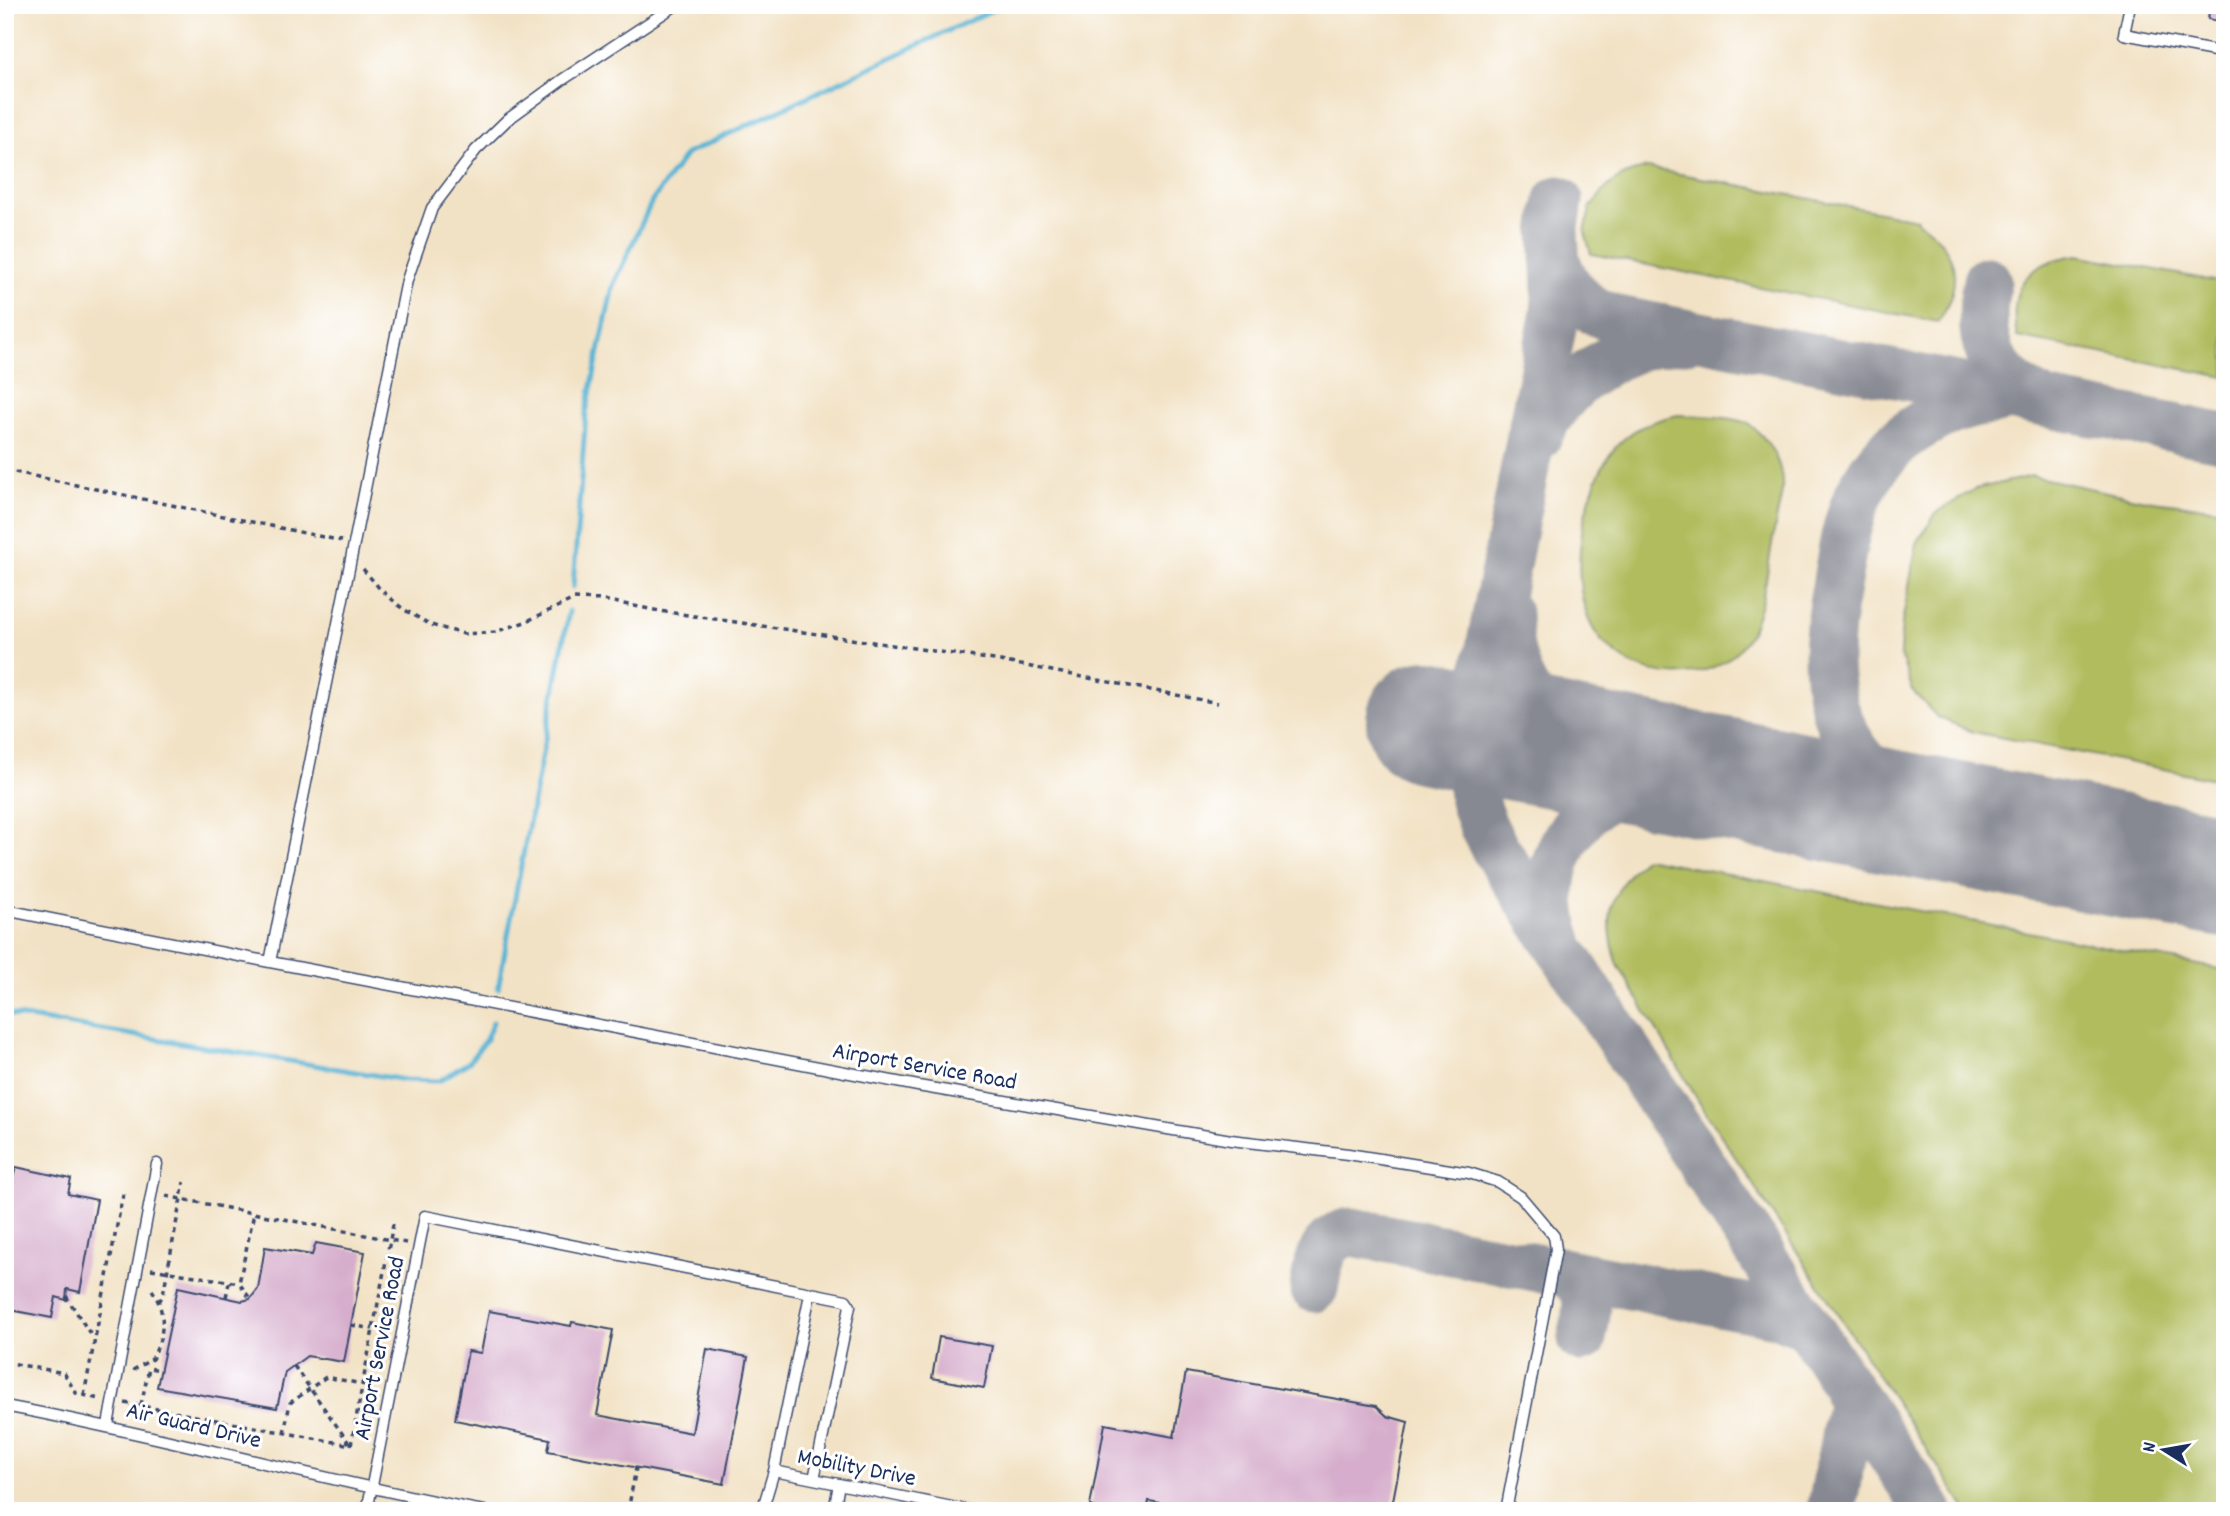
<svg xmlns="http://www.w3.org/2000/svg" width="2230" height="1516" viewBox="0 0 2230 1516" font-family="Dekko,sans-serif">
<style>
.green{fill:#b0bc5d;stroke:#66765e;stroke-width:2}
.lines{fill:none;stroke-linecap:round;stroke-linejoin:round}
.stream{stroke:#55b2d3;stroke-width:5}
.taxiway{stroke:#868892;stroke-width:49}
.runway{stroke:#868892;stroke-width:124}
.building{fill:#d6adcc}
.service-casing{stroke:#3b4a6d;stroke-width:13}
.path{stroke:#3b4a6d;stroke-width:3.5;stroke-dasharray:5 5;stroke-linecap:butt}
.service{stroke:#fff;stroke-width:10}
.labels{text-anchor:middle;stroke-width:6;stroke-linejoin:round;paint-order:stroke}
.street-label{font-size:24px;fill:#1b2f5e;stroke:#fff}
</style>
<rect width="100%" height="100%" fill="#fff"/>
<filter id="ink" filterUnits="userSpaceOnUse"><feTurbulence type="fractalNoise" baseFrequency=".0143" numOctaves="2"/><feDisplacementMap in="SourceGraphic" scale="14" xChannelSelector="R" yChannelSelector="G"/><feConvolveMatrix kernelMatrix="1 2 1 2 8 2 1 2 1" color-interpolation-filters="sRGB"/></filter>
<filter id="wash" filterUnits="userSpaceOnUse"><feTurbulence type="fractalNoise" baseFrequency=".00686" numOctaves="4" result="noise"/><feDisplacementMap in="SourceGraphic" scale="28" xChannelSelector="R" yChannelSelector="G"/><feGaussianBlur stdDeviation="1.57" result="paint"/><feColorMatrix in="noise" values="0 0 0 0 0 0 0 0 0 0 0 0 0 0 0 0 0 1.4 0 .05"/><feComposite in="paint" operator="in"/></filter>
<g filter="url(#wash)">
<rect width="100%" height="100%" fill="#f2e2c5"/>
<path class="green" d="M1648,168L1917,219V221C1958,247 1965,282 1938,322L1591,254L1585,232L1591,205L1593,206C1606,183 1622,173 1648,168Z
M2078,255L2225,283V377L2017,337C2007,286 2027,262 2078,255Z
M1678,415C1694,416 1738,416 1750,425C1768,438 1782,462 1782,484C1783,497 1777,513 1775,526C1768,561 1765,614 1744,643C1717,681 1656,683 1620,657C1614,653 1609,647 1604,643C1560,600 1580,475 1625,438C1640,425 1659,419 1678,415Z
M2032,476L2145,500L2225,510V781L1973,732L1937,717L1913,691L1900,654L1902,623L1917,543L1936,513L1975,489Z
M1645,858L2225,970V1511H1967L1699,1102L1618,965C1602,918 1609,891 1645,858Z"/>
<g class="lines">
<path class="stream" d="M573,587L586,413L613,286L652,201L686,154L1003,5
M498,988L569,611
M5,1014L405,1080L439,1081L469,1062L486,1039L493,1022"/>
<path class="taxiway" d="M1559,200L1554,233L1557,284L1555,312L1474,731C1468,781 1469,805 1496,850L1929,1511
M1555,258C1566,292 1584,310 1618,320L2225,438
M1987,281C1976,336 1987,377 2042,401
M1997,400C1936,406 1881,442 1857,499C1845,526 1841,558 1836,587C1824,648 1820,712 1865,763C1907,811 1961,820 2020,836
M1537,437C1562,382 1624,340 1685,339
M1507,613C1507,697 1551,733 1625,760
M1559,941C1536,876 1565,810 1630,786C1653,778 1676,776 1700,774
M1559,1271C1596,1284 1587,1308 1582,1338
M1314,1288C1319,1262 1321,1236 1352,1232L1781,1314L1802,1323L1811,1331
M1832,1506L1851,1406L1846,1385"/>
<path class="runway" d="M1428,722L2225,876"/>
</g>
<g id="blocks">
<path class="building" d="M2210,5H2225V22L2208,19Z
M16,1167L71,1179L68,1194L97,1200L80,1292L67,1289L66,1300L56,1297L52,1318L5,1309V1208Z
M316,1243L365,1252L344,1362L307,1356L285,1372L277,1408L157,1387L178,1287L242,1301L250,1299L258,1289L265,1247L312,1255Z
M489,1311L571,1326L572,1322L613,1330L597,1415L692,1433L707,1349L748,1357L724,1484L548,1451L550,1439L455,1420L468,1351L481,1353Z
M939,1337L992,1346L984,1388L932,1378Z
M1186,1372L1376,1406L1387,1416L1408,1422L1391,1511H1203L1149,1501L1147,1511H1106L1090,1506L1105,1424L1174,1437Z"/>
</g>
</g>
<g filter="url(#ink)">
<use href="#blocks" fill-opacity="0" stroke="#3b4a6d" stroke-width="2"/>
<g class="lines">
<g class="service-casing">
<path id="service" d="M2130,5L2124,34L2225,53
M5,910L270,962L407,280L432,208L476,150L507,120L562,80L676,5
M270,962L918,1086L1231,1140L1348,1154L1469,1173L1498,1182L1521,1197L1554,1236L1556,1249L1506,1511
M5,1406C166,1436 323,1481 484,1511
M108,1425L157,1164
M774,1471L810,1294
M367,1511L425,1216L846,1300L850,1306L814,1479
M762,1511L774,1471L972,1511
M834,1511L839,1484"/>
</g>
<path class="path" d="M5,470L342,541
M363,569L380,589L403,609L431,625L464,634L495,632L525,622L574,599L603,600L660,611L995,660L1218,703
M166,1196L406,1243
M151,1269L239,1283
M66,1296L89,1332L96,1333
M226,1297L229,1283
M249,1297L239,1283L254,1213
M159,1302L163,1295L184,1182
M351,1325L373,1329
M5,1362L64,1373L76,1393L99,1399
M294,1366L349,1443
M133,1370L152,1359C165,1333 167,1313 151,1288
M84,1395L124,1189
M125,1403L351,1445
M141,1405L149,1368L161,1370
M284,1433L290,1403L326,1377L362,1384
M351,1445L393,1224
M628,1511L636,1468"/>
<use href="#service" class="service"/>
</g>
</g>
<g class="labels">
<g class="street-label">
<text transform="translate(925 1065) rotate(10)" y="8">Airport Service Road</text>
<text transform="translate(378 1348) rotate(-79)" y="8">Airport Service Road</text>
<text transform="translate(194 1424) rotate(13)" y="8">Air Guard Drive</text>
<text transform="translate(857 1466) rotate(11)" y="8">Mobility Drive</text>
</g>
</g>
<rect width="2230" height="1516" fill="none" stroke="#fff" stroke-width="28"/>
<g transform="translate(2164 1450) rotate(281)" stroke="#ffffff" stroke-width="5" paint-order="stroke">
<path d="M0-5L12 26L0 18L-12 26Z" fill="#1b2f5e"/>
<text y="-10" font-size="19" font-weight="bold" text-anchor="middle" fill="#1b2f5e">N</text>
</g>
</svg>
